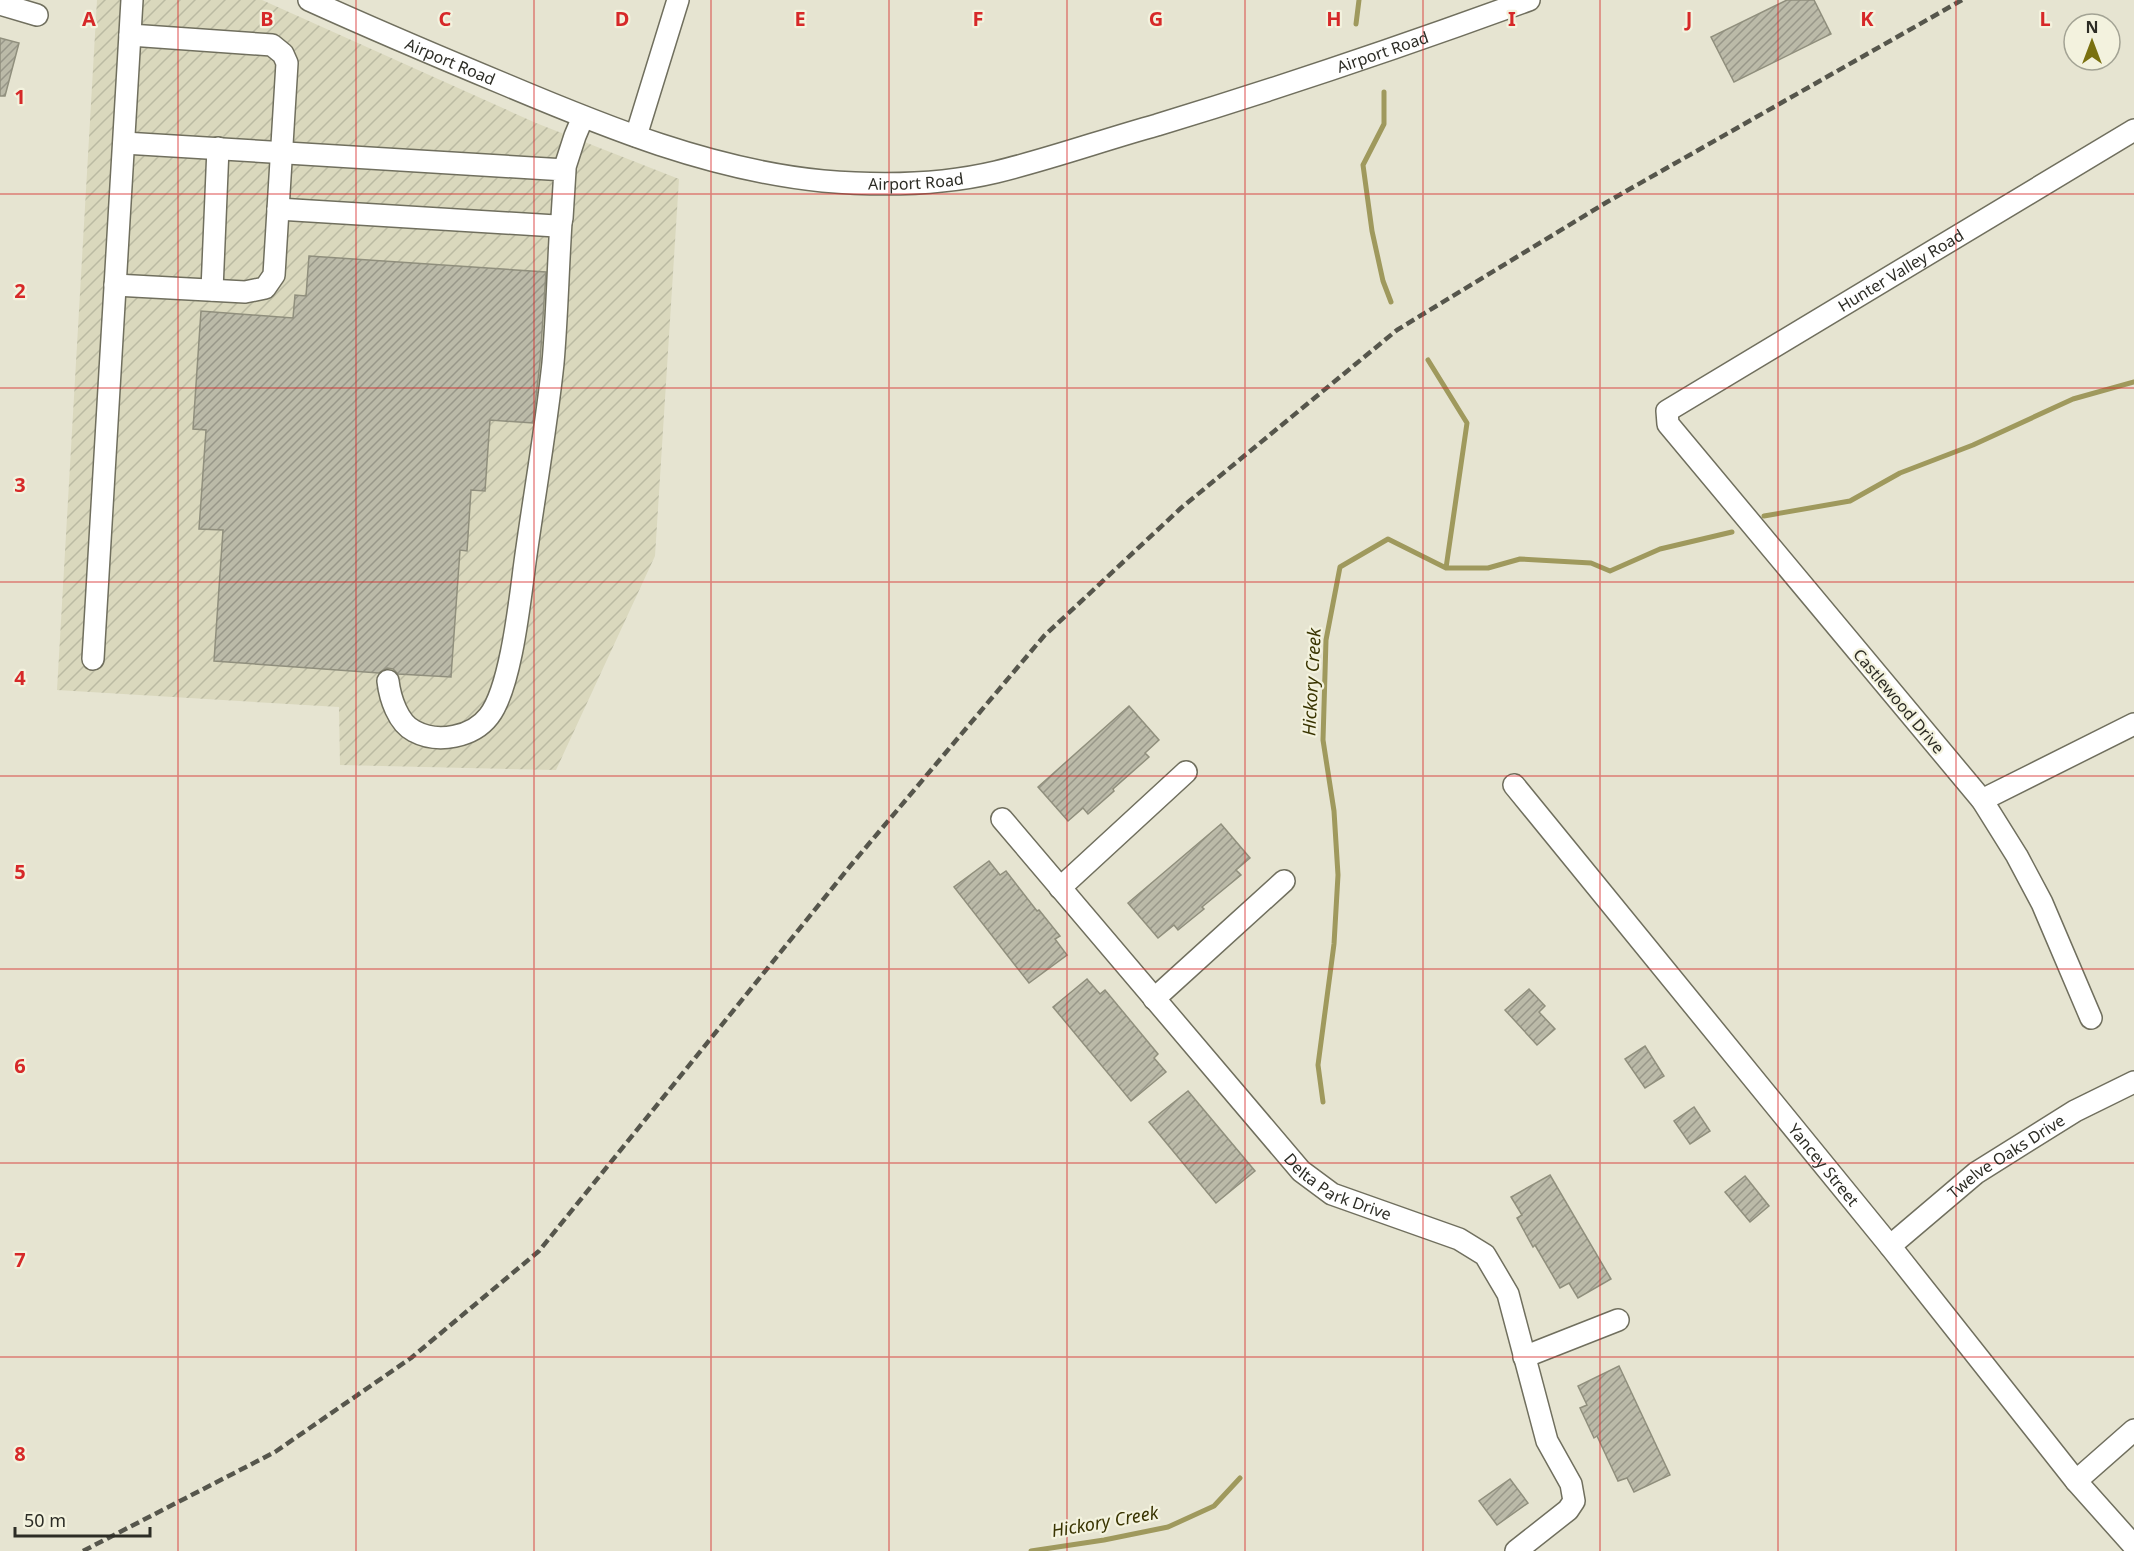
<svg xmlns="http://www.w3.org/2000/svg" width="2134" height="1551" viewBox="0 0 2134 1551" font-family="'Noto Sans',sans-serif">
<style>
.industrial{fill:url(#industrial-furrows)}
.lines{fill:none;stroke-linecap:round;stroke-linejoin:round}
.stream{stroke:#9f995d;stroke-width:5}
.building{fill:url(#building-hatch);stroke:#908f7d;stroke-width:1.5}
.minor-casing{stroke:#706f5e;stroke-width:24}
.minor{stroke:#fff;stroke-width:21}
.rail{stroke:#56564c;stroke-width:4.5;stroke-dasharray:9 4.5;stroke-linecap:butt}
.grid{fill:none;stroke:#d62828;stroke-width:1.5;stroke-opacity:0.55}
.labels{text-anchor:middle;stroke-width:4.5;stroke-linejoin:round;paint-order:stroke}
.street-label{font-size:16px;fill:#2c2c25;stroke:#f3f2de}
.water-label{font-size:18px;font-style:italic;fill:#393401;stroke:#f3f2de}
.grid-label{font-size:20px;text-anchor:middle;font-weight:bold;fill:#d62828;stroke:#f3f2de;stroke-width:4.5;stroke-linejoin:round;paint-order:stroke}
</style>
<defs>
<pattern id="industrial-furrows" width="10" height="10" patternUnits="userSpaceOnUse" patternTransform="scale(1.5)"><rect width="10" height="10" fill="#dad8bd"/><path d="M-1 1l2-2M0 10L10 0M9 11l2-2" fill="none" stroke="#bbbaa2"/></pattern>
<pattern id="building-hatch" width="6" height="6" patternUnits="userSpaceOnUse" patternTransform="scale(1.5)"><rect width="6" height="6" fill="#bbbaa8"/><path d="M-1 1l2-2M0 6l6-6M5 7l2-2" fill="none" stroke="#989789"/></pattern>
</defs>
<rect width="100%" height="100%" fill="#e6e4d1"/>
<path class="industrial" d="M97,0H262L536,123L679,179L655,556L556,770L340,765L339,707L57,690Z"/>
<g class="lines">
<path class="stream" d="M1356,24L1359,0
M1384,92V124L1363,165L1372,231L1383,281L1391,302
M1428,360L1467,423L1446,568
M1764,516L1850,501L1900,473L1973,445L2073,399L2134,382
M1323,1102L1318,1065L1334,944L1338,875L1334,811L1323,740L1326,640L1340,567L1388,539L1446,568H1488L1520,559L1591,563L1610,571L1660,549L1732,532
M1031,1551L1104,1540L1168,1527L1214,1506L1240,1478"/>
</g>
<path class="building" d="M1787,0H1814L1831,34L1734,82L1711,37Z
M0,38L19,43L5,96H0Z
M309,256L546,272L540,362L533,423L490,420L485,491L471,490L467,551L460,550L451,677L398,674L393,669L387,668L379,673L214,661L223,530L199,529L206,430L193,429L201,311L293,318L295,295L306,296Z
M1129,706L1159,740L1145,753L1149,757L1113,789L1114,791L1088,814L1083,808L1068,821L1038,787Z
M1221,824L1250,858L1236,870L1241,875L1202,907L1204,909L1178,930L1174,925L1158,938L1128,903Z
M989,861L1000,875L1006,871L1037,911L1039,910L1060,936L1055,939L1067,955L1029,983L954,887Z
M1087,979L1100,994L1105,990L1158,1054L1154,1058L1166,1072L1131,1101L1053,1007Z
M1529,989L1545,1006L1539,1012L1555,1029L1537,1045L1505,1010Z
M1645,1046L1664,1076L1645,1088L1625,1059Z
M1188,1091L1255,1171L1216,1203L1149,1122Z
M1694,1107L1710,1131L1690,1144L1674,1121Z
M1550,1175L1611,1279L1578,1298L1569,1283L1560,1288L1535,1245L1533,1247L1517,1218L1522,1215L1511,1197Z
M1745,1176L1769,1206L1750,1222L1725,1192Z
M1619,1366L1670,1475L1634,1492L1627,1478L1618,1481L1597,1436L1594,1438L1580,1408L1587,1405L1578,1386Z
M1510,1479L1528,1503L1497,1525L1479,1501Z"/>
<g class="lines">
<g class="minor-casing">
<g id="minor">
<path id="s1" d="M309,0C373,29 439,57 504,84C606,127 711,170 823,181C880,186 941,185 996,172C1050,159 1103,140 1157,125C1282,87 1406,45 1529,0"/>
<path d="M0,4L37,15"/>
<path d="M636,136L678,0"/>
<path d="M124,143L565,170L562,218L561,222L556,226L278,209"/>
<path d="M564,170L575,136L583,117"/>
<path d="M115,285L245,292L265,288L274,275L287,63L283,54L272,45L130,35"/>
<path d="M212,290L218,148"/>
<path d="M93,659L132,0"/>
<path d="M388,681C390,698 398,723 414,731C438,744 473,737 489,716C511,688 520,599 525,562C534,496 546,430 553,363C557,317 558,269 561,222"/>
<path id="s2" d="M1514,785L1890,1246L2076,1481L2134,1546"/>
<path d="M1982,800L2134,724"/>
<path id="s3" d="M1002,819L1301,1171L1332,1194L1459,1239L1485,1255L1508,1294L1547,1441L1571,1484L1574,1501L1568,1510L1516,1551"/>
<path d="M1060,888L1186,772"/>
<path d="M1154,999L1284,881"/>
<path id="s4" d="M2091,1018L2042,903L2017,856L1982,800L1668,424L1667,411L2134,130"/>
<path id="s5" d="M1890,1246L1976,1173L2075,1111L2134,1082"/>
<path d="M1524,1357L1618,1320"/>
<path d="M2076,1481L2134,1430"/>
</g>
</g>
<use href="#minor" class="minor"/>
<path class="rail" d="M83,1551L275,1452L411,1358L539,1251L851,865L1044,636L1181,508L1397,330L1607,202L1962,0"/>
</g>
<path class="grid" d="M178,0V1551M356,0V1551M534,0V1551M711,0V1551M889,0V1551M1067,0V1551M1245,0V1551M1423,0V1551M1600,0V1551M1778,0V1551M1956,0V1551M0,194H2134M0,388H2134M0,582H2134M0,776H2134M0,969H2134M0,1163H2134M0,1357H2134"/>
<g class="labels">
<g class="street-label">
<text dy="6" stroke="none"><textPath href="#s1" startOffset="1126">Airport Road</textPath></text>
<text dy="6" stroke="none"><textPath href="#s1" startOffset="154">Airport Road</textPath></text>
<text dy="6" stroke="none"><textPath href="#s1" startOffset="640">Airport Road</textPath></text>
<text dy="6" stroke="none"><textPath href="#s4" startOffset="1020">Hunter Valley Road</textPath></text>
<text transform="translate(1899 701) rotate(50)" y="6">Castlewood Drive</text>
<text dy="6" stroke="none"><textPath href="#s5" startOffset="147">Twelve Oaks Drive</textPath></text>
<text dy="6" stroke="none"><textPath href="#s2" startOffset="490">Yancey Street</textPath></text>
<text dy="6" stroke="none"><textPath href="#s3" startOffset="502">Delta Park Drive</textPath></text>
</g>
<g class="water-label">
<text transform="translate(1312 682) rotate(-87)" y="6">Hickory Creek</text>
<text transform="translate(1105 1522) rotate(-10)" y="6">Hickory Creek</text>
</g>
</g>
<g class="grid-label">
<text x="89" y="26">A</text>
<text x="267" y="26">B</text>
<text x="445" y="26">C</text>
<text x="622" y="26">D</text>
<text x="800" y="26">E</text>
<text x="978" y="26">F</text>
<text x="1156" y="26">G</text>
<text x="1334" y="26">H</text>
<text x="1512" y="26">I</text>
<text x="1689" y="26">J</text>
<text x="1867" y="26">K</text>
<text x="2045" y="26">L</text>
<text x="20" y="104">1</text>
<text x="20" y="298">2</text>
<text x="20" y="492">3</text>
<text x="20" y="685">4</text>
<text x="20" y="879">5</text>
<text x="20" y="1073">6</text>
<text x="20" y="1267">7</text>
<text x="20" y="1461">8</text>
</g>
<g transform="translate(2092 42)"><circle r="28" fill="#f3f2de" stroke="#a3a394" stroke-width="1.5"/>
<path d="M0-4.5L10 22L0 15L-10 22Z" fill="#79700f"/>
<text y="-9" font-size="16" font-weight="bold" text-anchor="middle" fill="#2c2c25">N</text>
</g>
<path d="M15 1527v9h135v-9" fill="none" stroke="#2c2c25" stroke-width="3"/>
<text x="24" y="1527" font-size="18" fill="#2c2c25" stroke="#f3f2de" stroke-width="4.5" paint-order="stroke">50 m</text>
</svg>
